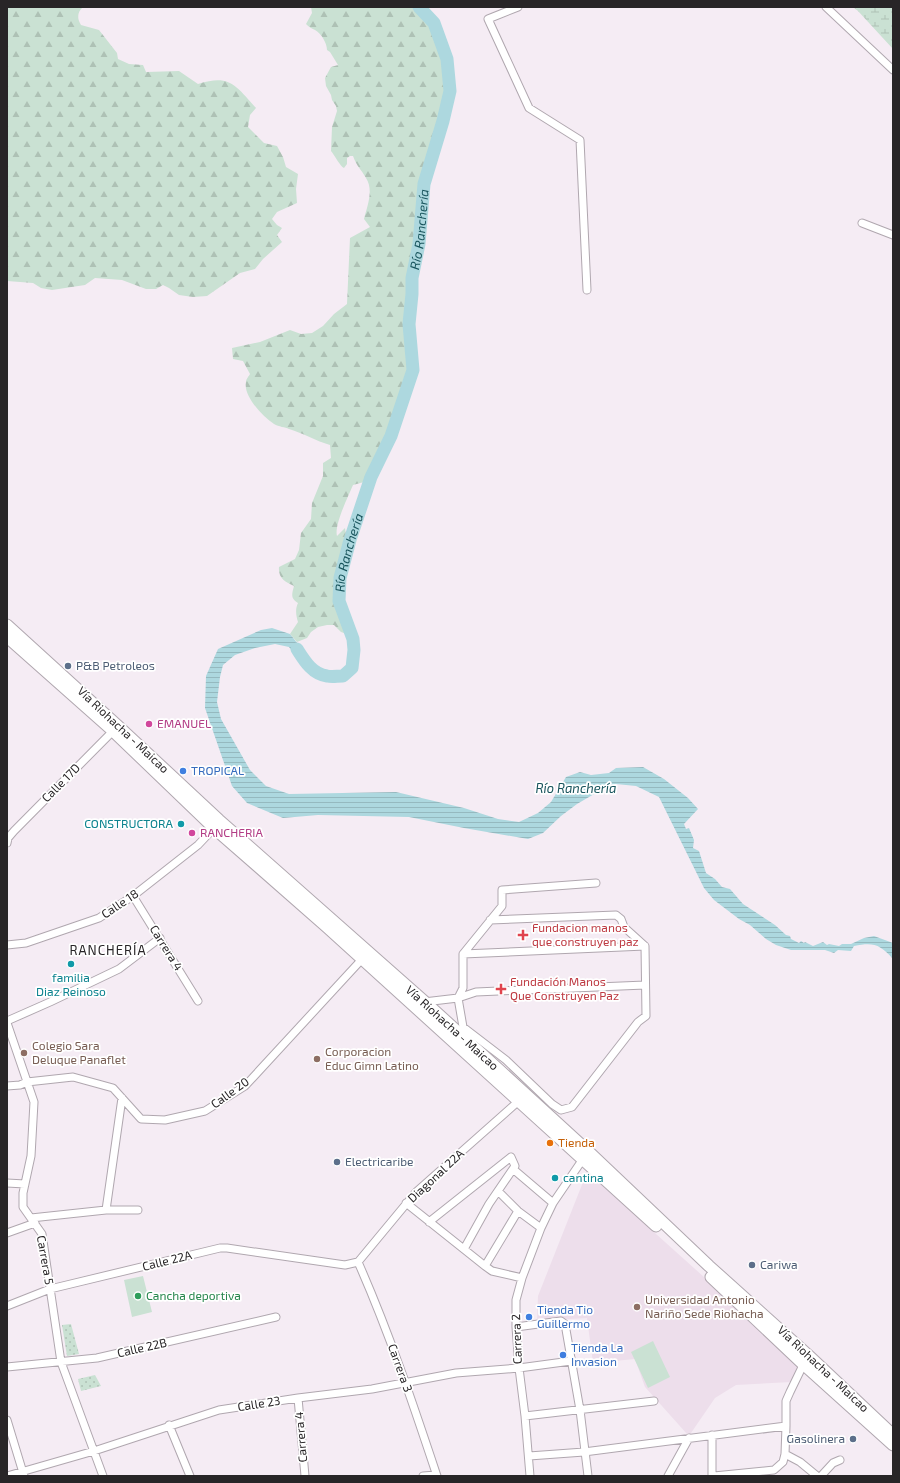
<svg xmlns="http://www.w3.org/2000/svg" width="900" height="1483" viewBox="0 0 900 1483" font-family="'Exo 2',sans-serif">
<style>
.built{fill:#eddeeb}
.grass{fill:url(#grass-dots)}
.forest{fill:url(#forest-firs)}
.wetland{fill:url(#wetland-marsh)}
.garden{fill:#cae1d3}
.water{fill:url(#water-rules)}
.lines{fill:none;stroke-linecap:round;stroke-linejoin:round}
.river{stroke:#add8df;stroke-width:13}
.minor-casing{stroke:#b0a7af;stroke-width:9}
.trunk-casing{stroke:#b0a7af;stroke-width:13}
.minor{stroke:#fff;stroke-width:7}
.trunk{stroke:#fff;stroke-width:11}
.service-dot{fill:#5c6f8a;stroke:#fff;stroke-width:1.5}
.hotel-dot{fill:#d1479c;stroke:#fff;stroke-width:1.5}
.shop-dot{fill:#3f7fe0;stroke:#fff;stroke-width:1.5}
.culture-dot{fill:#0f9aa8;stroke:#fff;stroke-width:1.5}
.health-dot{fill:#e0444e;stroke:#fff;stroke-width:1.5}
.education-dot{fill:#8d6e63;stroke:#fff;stroke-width:1.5}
.food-dot{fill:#e8710a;stroke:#fff;stroke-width:1.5}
.leisure-dot{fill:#2e9e5b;stroke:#fff;stroke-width:1.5}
.labels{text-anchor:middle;stroke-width:3.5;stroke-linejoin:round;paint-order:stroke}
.service-label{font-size:12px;fill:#4e5e75;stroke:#fff;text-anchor:start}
.hotel-label{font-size:12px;fill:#b23c85;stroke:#fff;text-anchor:start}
.street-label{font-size:12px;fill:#282527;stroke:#fff}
.shop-label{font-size:12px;fill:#366cbe;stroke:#fff;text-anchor:start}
.culture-label{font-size:12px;fill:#0d838f;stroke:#fff;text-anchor:end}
.health-label{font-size:12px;fill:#be3a42;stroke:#fff;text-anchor:start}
.education-label{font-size:12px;fill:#785e54;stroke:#fff;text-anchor:start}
.food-label{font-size:12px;fill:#c56008;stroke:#fff;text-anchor:start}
.leisure-label{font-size:12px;fill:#27864d;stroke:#fff;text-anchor:start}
.water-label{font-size:13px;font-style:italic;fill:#18545c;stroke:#fff}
.neighbourhood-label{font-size:13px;letter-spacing:1px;fill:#282527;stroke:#fff}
</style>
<defs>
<pattern id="grass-dots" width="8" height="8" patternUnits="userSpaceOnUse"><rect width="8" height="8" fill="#cae1d3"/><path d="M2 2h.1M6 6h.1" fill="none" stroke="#aec1b5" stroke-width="1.8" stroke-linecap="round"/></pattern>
<pattern id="forest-firs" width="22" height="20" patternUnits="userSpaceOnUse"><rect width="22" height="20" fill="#cae1d3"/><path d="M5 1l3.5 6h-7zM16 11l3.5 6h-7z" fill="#aec1b5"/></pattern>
<pattern id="wetland-marsh" width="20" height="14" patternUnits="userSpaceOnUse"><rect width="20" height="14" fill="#cae1d3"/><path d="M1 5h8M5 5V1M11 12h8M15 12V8" fill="none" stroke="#aec1b5"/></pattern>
<pattern id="water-rules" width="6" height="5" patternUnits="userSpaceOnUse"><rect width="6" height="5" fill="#add8df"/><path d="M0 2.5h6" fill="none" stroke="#95b9bf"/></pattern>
</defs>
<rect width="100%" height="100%" fill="#f5ecf4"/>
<path class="built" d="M587,1172L802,1365L792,1382L736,1385L715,1398L691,1433L687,1434L645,1387L635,1359L593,1363L587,1318L537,1321L538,1296Z"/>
<path class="grass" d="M71,1324L79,1354L67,1356L62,1325Z
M95,1375L101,1386L81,1391L78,1379Z"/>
<path class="forest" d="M7,7H83C77,12 77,19 81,25L99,30L117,53L118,59L129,64L143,65L146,72L179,71L198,84C230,74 235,85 256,108L250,115L248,127L264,143L277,146L283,157L286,167L298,174L296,189L297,203L277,212L272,219L277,225L282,228L277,235L282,242L263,259L255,269L240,273L207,296L193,297L179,295L169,288L163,285L156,289H146L122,280L95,278L85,285L52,290L41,288L33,283L7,281Z
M311,7H419L434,23L447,59L450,91L443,121L424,184L419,244L412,278V293L409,322L413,370L391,436L371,477L364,482L353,485C348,497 334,525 337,536L345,528C346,535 348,546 344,553C343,555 341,556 340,558C336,568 332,584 336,595H339L340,603L350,633L347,634L341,632L334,625H327L318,627L311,632L307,638L297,642L290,634L298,622C296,616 295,609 298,603C290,598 292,594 294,586C285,582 278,578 279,567L295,559L299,550L301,533L311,519L312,503L323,476V463L331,458L330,445C316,441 303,433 289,429C285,427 279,427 274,424C263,417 243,396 246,382C246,379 249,376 250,374L243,361L233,359L232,348L260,342L290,330L301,334L312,333L323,326L334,314L347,304L350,238L370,227L364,219C367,207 374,190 366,178C361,169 357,167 353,156H350L347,158V164L344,168C340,166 335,156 331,151L332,127L337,111L336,106L332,100L331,95L326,86L325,78L331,67L338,65L330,52L327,50C327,43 321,33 315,30C311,28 309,27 306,24L312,13Z"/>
<path class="wetland" d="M853,7H893V49L858,11Z"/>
<path class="garden" d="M143,1276L152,1312L132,1317L124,1280Z
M653,1341L670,1377L648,1388L631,1352Z"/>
<path class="water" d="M272,628L290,634L302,649L306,663L296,656L289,647L275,644L255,648L235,655L223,665L220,677L217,702L221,719L250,770L266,786L289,794L396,792L464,808L498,819L519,822L538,813L551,802L566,777L580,772L591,775L609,773L616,768L643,767L664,779L688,798L698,809L684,824L686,829L689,828L694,840L693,848L699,851L706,873L715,879L722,887L730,889L743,904L775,925L786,935L790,936L791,939L799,943L801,941L804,943L805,942L813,946L823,942L827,945L829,944L839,946L842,944H851L864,938L874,936L893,943V959C880,944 873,942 854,946L851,951L838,950L834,953L825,950H791L776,945L766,939L750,925L739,919L714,900L704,888L659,797L636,786L616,784L608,786L577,804L561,816L543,833L528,839L464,828L409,817L318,815L283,818L247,803L232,786L205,708L206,676L218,649L261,630Z"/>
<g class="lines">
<path class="river" id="s1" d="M297,649C304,660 312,674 327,676C332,677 337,676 343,676L352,668L354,650L353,639L339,601L340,578L350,540L371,477L391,436L413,370L409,324L412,294V278L419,244L424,184L443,121L450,91L447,59L434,23L419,7"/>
<g class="minor-casing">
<path id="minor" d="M518,7L488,19L529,108L580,140L587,290
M826,7L893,70
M862,223L893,235
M7,843L8,838L14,831L115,729
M133,896L198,1001
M490,920L616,915L621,919L624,927L645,946L646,1016L638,1022L572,1107L561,1110L552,1104L506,1060L463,1027L458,998L476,992L645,985
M7,945L26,943L99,918L133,896L198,845L214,828
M463,954L645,946
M424,1002L458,998L463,988V954L502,906V890L596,883
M7,1021L50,1002L119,969L160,938
M7,1023L34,1102L31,1156L23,1193V1207L42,1234L61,1362L103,1476
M7,1086L20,1085L27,1082L73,1077L113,1088L141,1119L165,1120L205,1111L245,1086L364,957
M513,1169L553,1203
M7,1183L25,1184
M498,1191L518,1211L541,1228
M406,1203L485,1266L492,1271L522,1278
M106,1210L122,1098
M31,1218L106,1210H138
M429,1222L511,1157L515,1166L489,1204L464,1249
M7,1233L35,1223
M358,1262C389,1332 413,1404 437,1476
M485,1266L518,1211
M7,1306L50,1289L220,1248H227L345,1265L358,1262L416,1192L521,1099
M516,1327L561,1321L565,1324L580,1410L588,1476
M7,1367L97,1358L276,1317
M298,1398L305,1476
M525,1416L654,1401
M7,1420L24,1476
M169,1425L190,1476
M785,1454L800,1462L817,1476
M529,1456L584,1452L786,1426V1401L790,1392L805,1361
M7,1476L94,1451L219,1410L298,1398L372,1389L456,1373L519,1368L571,1361
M423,1476L436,1475
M530,1476L525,1416L519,1368L516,1327V1300L522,1278L541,1228L553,1203L585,1156
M668,1476L689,1438
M712,1476V1435
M714,1476L774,1470L783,1462L785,1454L786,1426
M821,1476L833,1463L840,1460"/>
</g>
<g class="trunk-casing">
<path id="trunk" d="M7,625L118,726L219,820L424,1001L589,1152L709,1266L808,1355L893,1435
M7,637L113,731L214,828L327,927L656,1226
M711,1277L803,1364L893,1445"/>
</g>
<use href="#minor" class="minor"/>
<use href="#trunk" class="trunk"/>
</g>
<g class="service-dot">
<circle cx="68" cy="666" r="4"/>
<circle cx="337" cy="1162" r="4"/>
<circle cx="752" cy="1265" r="4"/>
<circle cx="853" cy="1439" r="4"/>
</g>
<g class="hotel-dot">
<circle cx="149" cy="724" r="4"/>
<circle cx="192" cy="833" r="4"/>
</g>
<g class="shop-dot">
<circle cx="183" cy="771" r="4"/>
<circle cx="529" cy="1317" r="4"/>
<circle cx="563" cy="1355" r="4"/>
</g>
<g class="culture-dot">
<circle cx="181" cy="824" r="4"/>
<circle cx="71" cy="964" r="4"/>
<circle cx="555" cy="1178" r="4"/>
</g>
<g class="health-dot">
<path d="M521 929h4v4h4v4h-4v4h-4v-4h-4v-4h4z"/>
<path d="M499 983h4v4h4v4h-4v4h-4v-4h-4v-4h4z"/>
</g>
<g class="education-dot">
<circle cx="24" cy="1053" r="4"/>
<circle cx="317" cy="1059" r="4"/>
<circle cx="637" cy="1307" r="4"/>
</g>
<circle class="food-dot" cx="550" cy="1143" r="4"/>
<circle class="leisure-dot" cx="138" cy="1296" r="4"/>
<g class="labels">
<g class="service-label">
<text x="76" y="670">P&amp;B Petroleos</text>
<text x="345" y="1166">Electricaribe</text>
<text x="760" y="1269">Cariwa</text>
<text x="845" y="1443" text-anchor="end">Gasolinera</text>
</g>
<g class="hotel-label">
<text x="157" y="728">EMANUEL</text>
<text x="200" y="837">RANCHERIA</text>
</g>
<g class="street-label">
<text transform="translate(123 730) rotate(43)" y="4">Vía Riohacha - Maicao</text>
<text transform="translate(61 783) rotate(-45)" y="4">Calle 17D</text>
<text transform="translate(120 904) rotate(-34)" y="4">Calle 18</text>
<text transform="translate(166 948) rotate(58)" y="4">Carrera 4</text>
<text transform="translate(452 1028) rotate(42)" y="4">Vía Riohacha - Maicao</text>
<text transform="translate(230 1093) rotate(-36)" y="4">Calle 20</text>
<text transform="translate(436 1176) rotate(-43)" y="4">Diagonal 22A</text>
<text transform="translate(45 1260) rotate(80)" y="4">Carrera 5</text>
<text transform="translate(167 1261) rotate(-14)" y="4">Calle 22A</text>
<text transform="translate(517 1339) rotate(-92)" y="4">Carrera 2</text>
<text transform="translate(142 1348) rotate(-13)" y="4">Calle 22B</text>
<text transform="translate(400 1368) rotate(70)" y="4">Carrera 3</text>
<text transform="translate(823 1369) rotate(43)" y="4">Vía Riohacha - Maicao</text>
<text transform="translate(259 1404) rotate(-9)" y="4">Calle 23</text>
<text transform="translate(301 1437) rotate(-95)" y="4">Carrera 4</text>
</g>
<g class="shop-label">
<text x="191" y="775">TROPICAL</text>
<text x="537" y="1314">Tienda Tio<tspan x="537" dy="14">Guillermo</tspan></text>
<text x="571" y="1352">Tienda La<tspan x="571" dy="14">Invasion</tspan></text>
</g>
<g class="culture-label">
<text x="173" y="828">CONSTRUCTORA</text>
<text x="71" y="982" text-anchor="middle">familia<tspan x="71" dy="14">Diaz Reinoso</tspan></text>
<text x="563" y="1182" text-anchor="start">cantina</text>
</g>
<g class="health-label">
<text x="532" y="932">Fundacion manos<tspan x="532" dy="14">que construyen paz</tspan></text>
<text x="510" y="986">Fundación Manos<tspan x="510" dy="14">Que Construyen Paz</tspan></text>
</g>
<g class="education-label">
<text x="32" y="1050">Colegio Sara<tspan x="32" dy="14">Deluque Panaflet</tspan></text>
<text x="325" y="1056">Corporacion<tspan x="325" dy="14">Educ Gimn Latino</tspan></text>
<text x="645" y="1304">Universidad Antonio<tspan x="645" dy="14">Nariño Sede Riohacha</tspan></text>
</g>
<g class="food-label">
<text x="558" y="1147">Tienda</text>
</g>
<g class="leisure-label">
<text x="146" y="1300">Cancha deportiva</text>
</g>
<g class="water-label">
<text dy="5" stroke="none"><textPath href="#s1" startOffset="525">Río Ranchería</textPath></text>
<text dy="5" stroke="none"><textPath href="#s1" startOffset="189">Río Ranchería</textPath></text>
<text x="576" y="793">Río Ranchería</text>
</g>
<g class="neighbourhood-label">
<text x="108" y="955">RANCHERÍA</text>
</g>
</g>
<rect width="900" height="1483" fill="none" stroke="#282527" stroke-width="16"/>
</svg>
